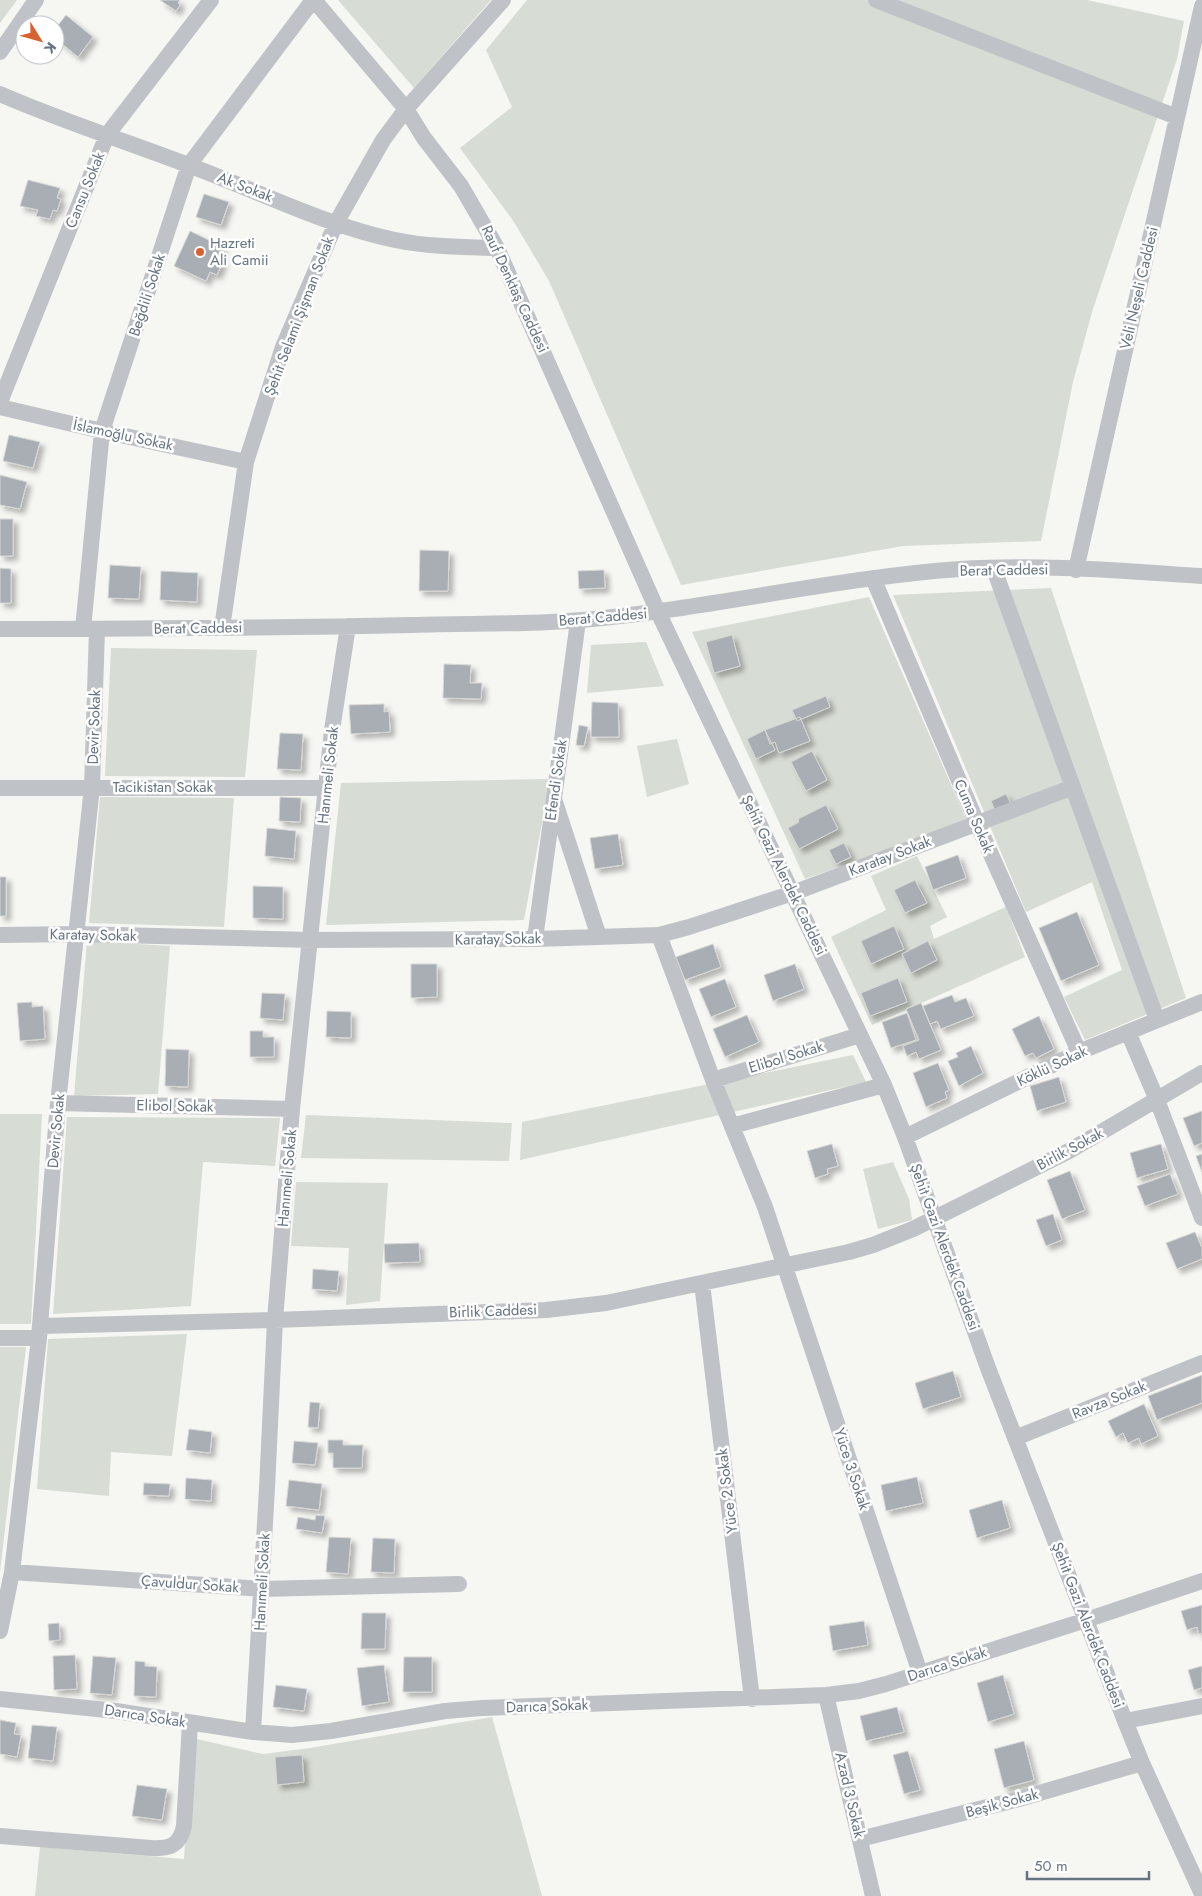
<svg xmlns="http://www.w3.org/2000/svg" width="1202" height="1896" viewBox="0 0 1202 1896" font-family="Jost,sans-serif">
<style>
.green{fill:#d7dcd4}
.building{fill:#a8aeb4;stroke:#d7d7d5;filter:url(#shadow)}
.lines{fill:none;stroke-linecap:round;stroke-linejoin:round}
.minor{stroke:#bfc2c6;stroke-width:16}
.poi-dot{fill:#d96030;stroke:#fff;stroke-width:2}
.labels{text-anchor:middle;stroke-width:5;stroke-linejoin:round;paint-order:stroke}
.street-label{font-size:15px;fill:#667482;stroke:#fff}
.poi-label{font-size:15px;fill:#667482;stroke:#fff;text-anchor:start}
</style>
<defs>
<filter id="shadow"><feDropShadow dx="4.5" dy="4.5" stdDeviation="2.5" flood-color="#0004"/></filter>
</defs>
<rect width="100%" height="100%" fill="#f6f6f3"/>
<path class="green" d="M0,0H17L0,23Z
M338,0H491L414,88Z
M527,0H1087L1184,21L1177,59L1092,312L1073,382L1041,541L903,546L681,585L549,281L514,222L460,148L512,107L486,50Z
M1051,588L1186,998L1085,1040L1064,997L1122,970L1092,882L1026,912L893,595Z
M869,597L967,821L805,879L692,632Z
M646,642L664,686L587,693L591,645Z
M111,648L257,650L245,777L105,776Z
M677,739L689,784L647,797L637,746Z
M550,779L524,920L326,925L341,783Z
M100,797L234,798L224,927L89,923Z
M917,856L947,917L930,926L934,939L1006,907L1025,957L872,1025L831,937L886,910L871,876Z
M87,941L170,946L158,1094L74,1096Z
M853,1055L866,1082L520,1160L522,1122Z
M0,1114H42L31,1324H0Z
M306,1115L512,1123L509,1161L301,1158Z
M67,1117L280,1118L275,1166L203,1162L191,1306L53,1314Z
M893,1162L909,1199L912,1220L878,1229L863,1169Z
M296,1182L388,1183L380,1301L346,1305L349,1248L291,1246Z
M187,1334L172,1456L111,1452L109,1496L37,1489L48,1339Z
M0,1347H26L0,1572Z
M492,1717L542,1896H35L40,1847L184,1859L192,1738L263,1754L310,1748Z"/>
<path class="building" d="M160,0H180L178,3L180,5L176,11Z
M66,15L93,37L78,57L55,38V29Z
M28,180L60,188L57,198L61,199L57,211L53,210L50,219L36,216L38,210L20,206Z
M204,194L229,202L221,225L196,217Z
M190,231L223,247L218,258L223,261L217,275L210,272L206,281L174,266Z
M9,435L40,442L33,468L3,461Z
M0,475L27,482L20,509L0,505Z
M0,519H13V556H0Z
M420,550L449,551L448,591H419Z
M110,565L141,567L139,599L108,598Z
M0,568L11,569V603H0Z
M604,570L605,588L579,589L578,571Z
M161,571L198,573L197,602L160,600Z
M732,635L740,666L714,673L706,642Z
M444,664L471,665L470,683H482L481,699L443,698Z
M826,696L830,707L797,721L792,710Z
M592,702L618,703L619,737H591Z
M384,704V712L389,711L390,732L351,734L349,705Z
M800,717L810,741L779,753L775,742L770,744L765,730Z
M579,725L588,727L584,746L576,745Z
M765,730L775,750L756,759L747,739Z
M280,733L303,734L301,770L277,769Z
M812,751L827,780L806,791L791,762Z
M1006,794L1012,806L996,813L991,801Z
M280,797L301,798L300,822L279,821Z
M826,805L838,829L799,849L788,828L799,822L798,819Z
M267,828L296,831L294,859L265,856Z
M618,834L623,865L595,869L590,838Z
M844,843L851,857L836,864L829,850Z
M958,855L966,878L933,890L925,867Z
M0,877H6V916H0Z
M915,880L927,903L905,913L894,890Z
M253,886L283,887V919L253,918Z
M1077,912L1099,965L1061,981L1039,928Z
M894,926L904,949L871,964L861,941Z
M928,941L937,960L911,973L902,954Z
M713,944L721,967L685,980L676,957Z
M411,964H437V997L411,998Z
M795,964L804,989L773,1001L764,975Z
M898,978L907,1002L870,1016L861,993Z
M725,979L736,1007L711,1017L699,989Z
M262,993L285,994L283,1020L260,1018Z
M952,995L955,1002L966,998L974,1016L941,1029L937,1021L930,1024L923,1006Z
M32,1002V1007L43,1006L45,1039L20,1041L17,1003Z
M921,1003L941,1050L919,1059L916,1052L907,1056L903,1046L919,1040L906,1009Z
M327,1011L351,1012V1038L326,1037Z
M907,1013L916,1040L891,1048L882,1022Z
M747,1015L759,1042L725,1057L713,1029Z
M1039,1016L1054,1049L1036,1058L1033,1053L1025,1056L1012,1029Z
M250,1031H263V1037H274V1057H250Z
M971,1046L983,1073L959,1086L948,1061L958,1057L956,1053Z
M166,1049L189,1050L188,1087L165,1086Z
M938,1063L949,1090L945,1092L947,1098L926,1107L913,1073Z
M1059,1077L1066,1102L1037,1111L1030,1086Z
M1202,1111V1143L1194,1146L1183,1118Z
M832,1144L838,1166L827,1169L828,1174L815,1178L807,1151Z
M1161,1144L1168,1169L1137,1178L1130,1153Z
M1202,1154V1172L1196,1156Z
M1070,1171L1085,1210L1062,1219L1047,1180Z
M1170,1174L1178,1194L1145,1206L1137,1186Z
M1053,1214L1062,1240L1046,1246L1036,1220Z
M1195,1232L1202,1248V1259L1177,1269L1166,1243Z
M419,1243L420,1262L385,1263L384,1244Z
M313,1269L339,1271L337,1291L312,1289Z
M953,1371L961,1397L923,1409L915,1383Z
M1202,1375V1403L1157,1420L1148,1396Z
M310,1402L320,1403L318,1428L308,1427Z
M1144,1404L1158,1436L1141,1444L1139,1438L1128,1443L1123,1433L1116,1437L1108,1421Z
M189,1429L212,1432L210,1453L186,1450Z
M328,1440H343V1445H363L362,1468H333V1453H328Z
M294,1441L318,1443L315,1465L292,1463Z
M917,1477L923,1503L886,1511L881,1485Z
M186,1478L212,1480L211,1501L185,1499Z
M289,1480L322,1484L319,1510L286,1506Z
M144,1483L170,1484L169,1496L143,1495Z
M1002,1500L1010,1528L977,1538L969,1510Z
M316,1515L325,1516L322,1533L296,1529L298,1517L315,1520Z
M329,1537L351,1538L348,1574L326,1572Z
M373,1538L395,1539L394,1573L371,1572Z
M1202,1605V1633L1199,1634L1197,1627L1187,1630L1181,1611Z
M362,1613H386L385,1649H361Z
M864,1621L868,1645L833,1651L829,1626Z
M59,1623L60,1640L49,1641L48,1624Z
M75,1655L77,1689L54,1690L53,1656Z
M93,1656L116,1658L112,1695L90,1693Z
M404,1657H432V1692H403Z
M135,1661L145,1662V1666L157,1667L156,1697L134,1696Z
M384,1665L389,1702L362,1706L357,1668Z
M1202,1666V1688L1194,1690L1188,1670Z
M1003,1675L1014,1714L988,1722L977,1683Z
M276,1685L307,1689L304,1711L273,1707Z
M897,1707L904,1732L866,1741L860,1716Z
M0,1720L16,1723L14,1734L21,1735L17,1757L0,1754Z
M32,1725L57,1727L53,1761L28,1758Z
M1024,1741L1034,1780L1004,1788L994,1749Z
M908,1751L920,1790L904,1794L893,1755Z
M302,1755L304,1782L277,1785L275,1757Z
M137,1785L167,1789L162,1820L132,1816Z"/>
<g class="lines">
<path class="minor" d="M314,0L406,109L424,138L461,186L497,248L658,612L884,1085L905,1137L988,1368L1125,1721L1142,1763L1202,1894
M876,0L1177,117
M0,52L36,0
M0,94C62,121 125,141 188,165C256,190 324,225 395,240C429,247 463,247 497,248
M0,402L107,135L211,0
M0,407L102,431L246,462
M994,569L1157,1020
M1076,570L1202,6
M873,578L977,823L1079,1052
M222,628L246,462L283,347L336,223L383,140L406,109L503,0
M0,629C137,629 275,628 412,625C468,623 526,625 582,620C708,609 833,578 960,569C1040,564 1122,571 1202,576
M83,629L102,431L189,165L313,0
M0,788H326
M555,802L599,937
M0,935L77,934L311,940L535,939L659,935L689,927L793,893L1073,787
M659,935L713,1080L765,1207L920,1673
M535,939L578,621
M1128,1032L1157,1100L1202,1218
M713,1080L860,1035
M58,1103L292,1109
M732,1126L884,1085
M905,1137L1079,1052L1202,1002
M702,1283L752,1699
M40,1326L275,1320L546,1310L606,1303L849,1252L873,1245L913,1229L1069,1151L1202,1073
M0,1338H39
M1015,1438L1202,1363
M12,1572L262,1589L459,1584
M0,1631L12,1572L39,1338L58,1103L92,787L97,629
M826,1695L873,1896
M0,1699L116,1711L253,1732L292,1735L331,1731L445,1711L482,1708L826,1695L859,1691L886,1684L1086,1620L1202,1581
M1125,1721L1202,1706
M253,1732L267,1488L275,1320L292,1109L332,730L348,626
M0,1836L151,1848C169,1849 180,1846 184,1826L190,1723
M860,1839L1019,1799L1142,1763"/>
</g>
<circle class="poi-dot" cx="200" cy="252" r="5"/>
<g class="labels">
<g class="street-label">
<text transform="translate(245 187) rotate(21)" y="5">Ak Sokak</text>
<text transform="translate(85 190) rotate(-68)" y="5">Cansu Sokak</text>
<text transform="translate(1139 288) rotate(-77)" y="5">Veli Neşeli Caddesi</text>
<text transform="translate(515 289) rotate(65)" y="5">Rauf Denktaş Caddesi</text>
<text transform="translate(147 295) rotate(-72)" y="5">Beğdili Sokak</text>
<text transform="translate(299 316) rotate(-69)" y="5">Şehit Selami Şişman Sokak</text>
<text transform="translate(123 435) rotate(12)" y="5">İslamoğlu Sokak</text>
<text transform="translate(1004 570) rotate(-1)" y="5">Berat Caddesi</text>
<text transform="translate(603 617) rotate(-5)" y="5">Berat Caddesi</text>
<text transform="translate(198 628) rotate(-1)" y="5">Berat Caddesi</text>
<text transform="translate(94 727) rotate(-88)" y="5">Devir Sokak</text>
<text transform="translate(328 775) rotate(-84)" y="5">Hanımeli Sokak</text>
<text transform="translate(556 780) rotate(-82)" y="5">Efendi Sokak</text>
<text x="163" y="792">Tacikistan Sokak</text>
<text transform="translate(974 816) rotate(67)" y="5">Cuma Sokak</text>
<text transform="translate(890 856) rotate(-21)" y="5">Karatay Sokak</text>
<text transform="translate(784 875) rotate(64)" y="5">Şehit Gazi Alerdek Caddesi</text>
<text transform="translate(93 935) rotate(1)" y="5">Karatay Sokak</text>
<text transform="translate(498 939) rotate(-1)" y="5">Karatay Sokak</text>
<text transform="translate(786 1057) rotate(-17)" y="5">Elibol Sokak</text>
<text transform="translate(1052 1066) rotate(-25)" y="5">Köklü Sokak</text>
<text transform="translate(175 1106) rotate(1)" y="5">Elibol Sokak</text>
<text transform="translate(56 1131) rotate(-85)" y="5">Devir Sokak</text>
<text transform="translate(1070 1149) rotate(-28)" y="5">Birlik Sokak</text>
<text transform="translate(287 1178) rotate(-85)" y="5">Hanımeli Sokak</text>
<text transform="translate(945 1247) rotate(70)" y="5">Şehit Gazi Alerdek Caddesi</text>
<text transform="translate(493 1311) rotate(-2)" y="5">Birlik Caddesi</text>
<text transform="translate(1109 1400) rotate(-22)" y="5">Ravza Sokak</text>
<text transform="translate(852 1469) rotate(72)" y="5">Yüce 3 Sokak</text>
<text transform="translate(727 1491) rotate(-97)" y="5">Yüce 2 Sokak</text>
<text transform="translate(262 1582) rotate(-87)" y="5">Hanımeli Sokak</text>
<text transform="translate(190 1584) rotate(4)" y="5">Çavuldur Sokak</text>
<text transform="translate(1088 1625) rotate(69)" y="5">Şehit Gazi Alerdek Caddesi</text>
<text transform="translate(947 1664) rotate(-18)" y="5">Darıca Sokak</text>
<text transform="translate(547 1706) rotate(-2)" y="5">Darıca Sokak</text>
<text transform="translate(145 1716) rotate(9)" y="5">Darıca Sokak</text>
<text transform="translate(850 1795) rotate(77)" y="5">Azad 3 Sokak</text>
<text transform="translate(1002 1803) rotate(-15)" y="5">Beşik Sokak</text>
</g>
<g class="poi-label">
<text x="210" y="248">Hazreti<tspan x="210" dy="17">Ali Camii</tspan></text>
</g>
</g>
<g transform="translate(40 40) rotate(127)"><circle r="24" fill="#ffffff" stroke="#c2c7cd"/>
<path d="M0-4L9 19L0 12L-9 19Z" fill="#d96030"/>
<text y="-8" font-size="14" font-weight="bold" text-anchor="middle" fill="#667482">K</text>
</g>
<path d="M1027 1871v8h122v-8" fill="none" stroke="#667482" stroke-width="2.5"/>
<text x="1034" y="1871" font-size="15" fill="#667482" stroke="#ffffff" stroke-width="4" paint-order="stroke">50 m</text>
</svg>
